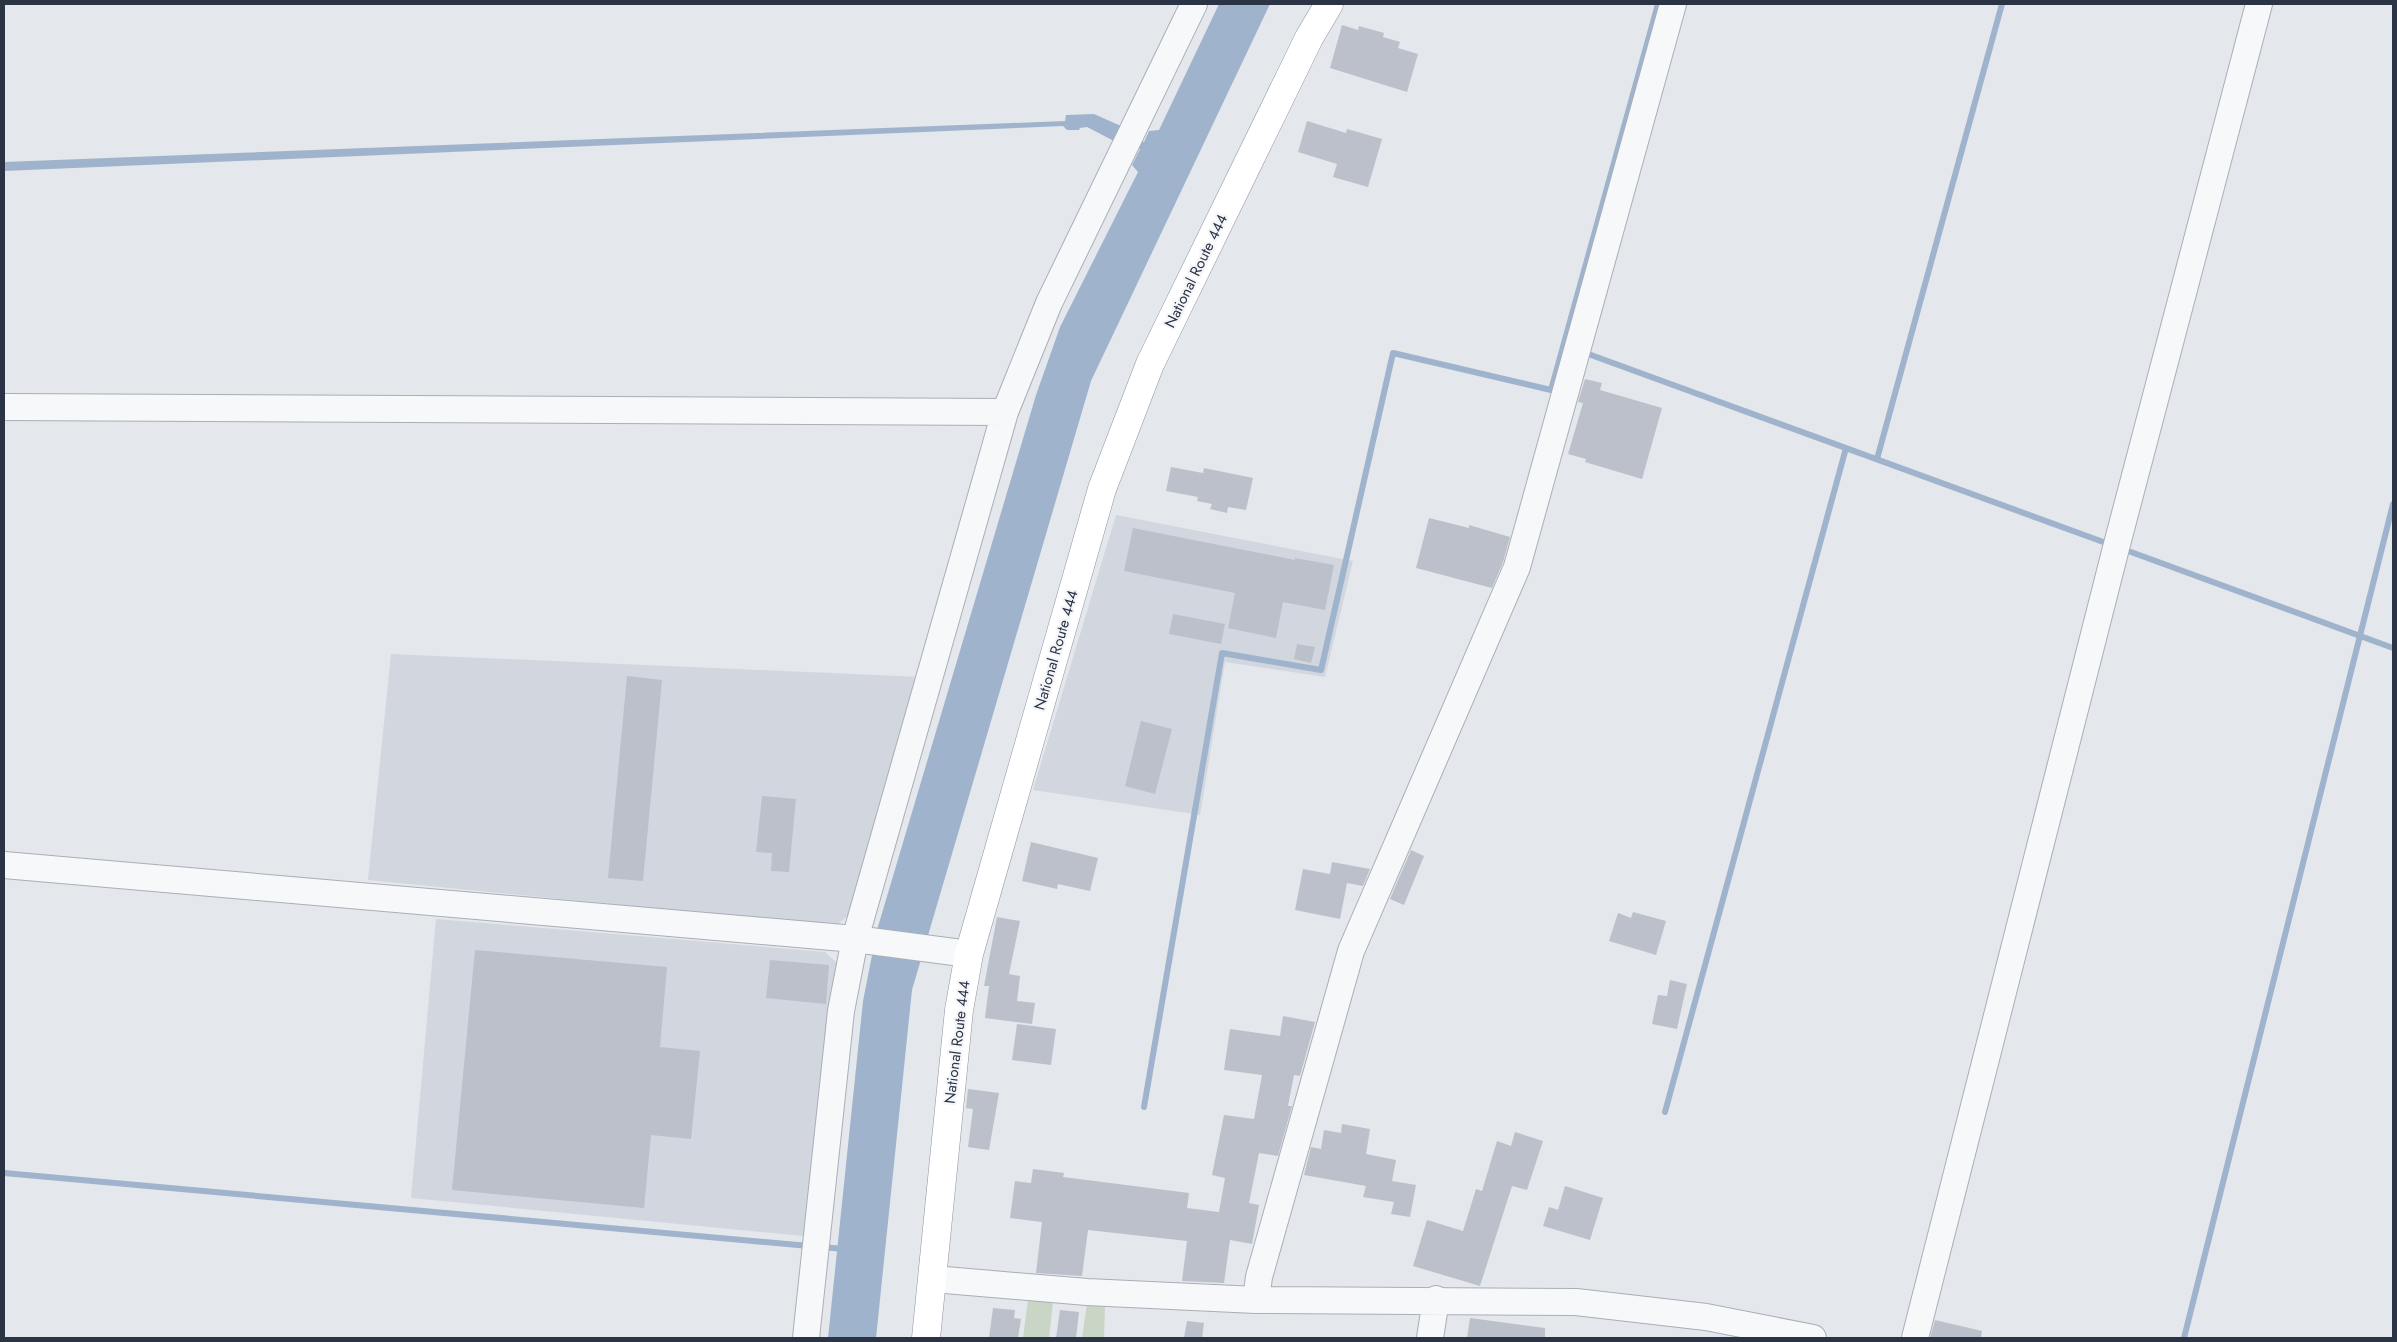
<svg xmlns="http://www.w3.org/2000/svg" width="2397" height="1342" viewBox="0 0 2397 1342" font-family="Jost,sans-serif">
<style>
.built{fill:#d2d6de}
.green{fill:#c9d6c5}
.water{fill:#9fb4cc}
.lines{fill:none;stroke-linecap:round;stroke-linejoin:round}
.stream{stroke:#9fb4cc;stroke-width:6}
.building{fill:#bbc0ca}
.minor-casing{stroke:#a9aeb7;stroke-width:28}
.highway-casing{stroke:#8b94a3;stroke-width:29}
.minor{stroke:#f7f8fa;stroke-width:26}
.highway{stroke:#fff;stroke-width:28}
.labels{text-anchor:middle;stroke-width:4.5;stroke-linejoin:round;paint-order:stroke}
.street-label{font-size:15px;fill:#2b3445;stroke:#f4f6f9}
</style>
<rect width="100%" height="100%" fill="#e4e7ec"/>
<path class="built" d="M1116,515L1353,561L1325,677L1225,662L1200,815L1033,790Z
M391,654L921,677L858,908L835,926L368,880Z
M436,919L825,952L840,966L804,1236L411,1198Z"/>
<path class="green" d="M1028,1300L1053,1302L1049,1338H1023Z
M1087,1304L1105,1306L1104,1338H1082Z"/>
<path class="water" d="M1219,4H1270L1091,381L912,990L876,1338H828L863,1001L877,930L1036,395L1060,327L1138,172L1132,165L1140,149L1117,136L1114,141L1087,127L1080,128L1079,130H1067L1063,126L4,171V162L1065,121L1066,115L1094,114L1121,126L1119,131L1144,142L1149,131L1159,130Z"/>
<g class="lines">
<path class="stream" d="M1591,355L2106,543
M1877,459L2002,4
M2131,552L2393,648
M1144,1107L1222,653L1321,670L1393,353L1551,390L1658,4
M1665,1112L1846,448
M4,1173L809,1246
M822,1247L844,1249
M2184,1338L2393,504"/>
</g>
<path class="building" d="M1342,25L1358,30L1359,26L1384,33L1383,37L1400,42L1398,48L1418,54L1407,92L1330,68Z
M1307,121L1346,133L1347,129L1382,139L1368,187L1333,177L1337,164L1298,152Z
M1585,379L1602,383L1600,390L1662,408L1642,479L1585,462L1586,459L1568,454L1583,403L1578,402Z
M1171,467L1203,473L1204,468L1253,478L1246,510L1228,507L1227,513L1210,509L1212,504L1197,501L1198,497L1166,491Z
M1429,518L1469,528V525L1510,537L1503,562L1492,588L1416,568Z
M1133,528L1295,560V558L1334,565L1325,610L1283,602L1276,638L1228,628L1235,593L1124,571Z
M1173,614L1225,624L1221,644L1169,634Z
M1297,644L1315,647L1311,663L1294,659Z
M627,676L662,680L643,881L608,878Z
M1141,721L1172,729L1155,794L1125,786Z
M762,796L796,799L789,872L771,871L772,853L756,852Z
M1031,842L1098,858L1090,891L1058,884L1057,889L1022,881Z
M1411,850L1424,856L1404,905L1390,899Z
M1332,862L1370,869L1363,886L1347,883L1340,919L1295,910L1303,869L1330,874Z
M1633,912L1666,921L1656,955L1609,941L1618,913L1631,918Z
M997,917L1020,921L1009,974L1020,976L1017,1001L1035,1003L1032,1024L985,1018L989,986H984Z
M475,950L667,967L660,1047L700,1051L691,1139L651,1135L644,1208L452,1190Z
M770,960L829,965L826,1004L766,998Z
M1670,980L1687,984L1677,1029L1652,1024L1658,995L1667,996Z
M1283,1016L1315,1022L1300,1076L1294,1075L1288,1106H1292L1278,1156L1259,1153L1249,1203L1259,1205L1252,1244L1230,1240L1224,1283L1182,1281L1187,1241L1088,1230L1082,1276L1036,1273L1042,1222L1010,1218L1015,1181L1031,1183L1033,1169L1064,1173L1063,1177L1189,1193L1187,1208L1219,1212L1225,1178L1212,1175L1224,1115L1254,1119L1262,1075L1224,1070L1230,1029L1280,1036Z
M1017,1024L1056,1029L1051,1065L1012,1060Z
M968,1089L999,1093L989,1150L968,1147L973,1109L966,1108Z
M1342,1124L1370,1129L1366,1154L1396,1160L1392,1181L1416,1185L1410,1217L1391,1214L1394,1202L1363,1197L1366,1186L1304,1175L1311,1147L1321,1149L1324,1130L1341,1133Z
M1515,1132L1543,1141L1527,1190L1512,1186L1480,1286L1413,1266L1427,1220L1463,1231L1476,1189L1482,1191L1497,1141L1511,1146Z
M1565,1186L1603,1198L1590,1240L1543,1226L1549,1207L1558,1210Z
M993,1308L1015,1310L1014,1318L1021,1319L1018,1338H989Z
M1060,1310L1079,1312L1076,1338H1056Z
M1470,1318L1545,1328V1338H1467Z
M1935,1320L1982,1331L1981,1338H1930Z
M1187,1321L1204,1323L1202,1338H1184Z"/>
<g class="lines">
<g class="minor-casing">
<path id="minor" d="M4,407L1005,412L1049,303L1194,4
M4,865L855,939L969,954
M933,1279L1087,1292L1256,1300L1576,1302L1706,1317L1813,1338
M1256,1300L1259,1277L1351,951L1517,567L1673,4
M806,1338L841,1011L855,939L1005,412
M1430,1338L1436,1299
M1915,1338L2116,548L2259,4"/>
</g>
<g class="highway-casing">
<path id="highway" d="M926,1338L959,1010L969,954L1102,489L1150,364L1309,38L1329,4"/>
</g>
<use href="#minor" class="minor"/>
<use href="#highway" class="highway"/>
</g>
<g class="labels">
<g class="street-label">
<text transform="translate(1196 271) rotate(-64)" y="5">National Route 444</text>
<text transform="translate(1056 650) rotate(-74)" y="5">National Route 444</text>
<text transform="translate(957 1042) rotate(-83)" y="5">National Route 444</text>
</g>
</g>
<rect width="2397" height="1342" fill="none" stroke="#2b3445" stroke-width="10"/>
</svg>
